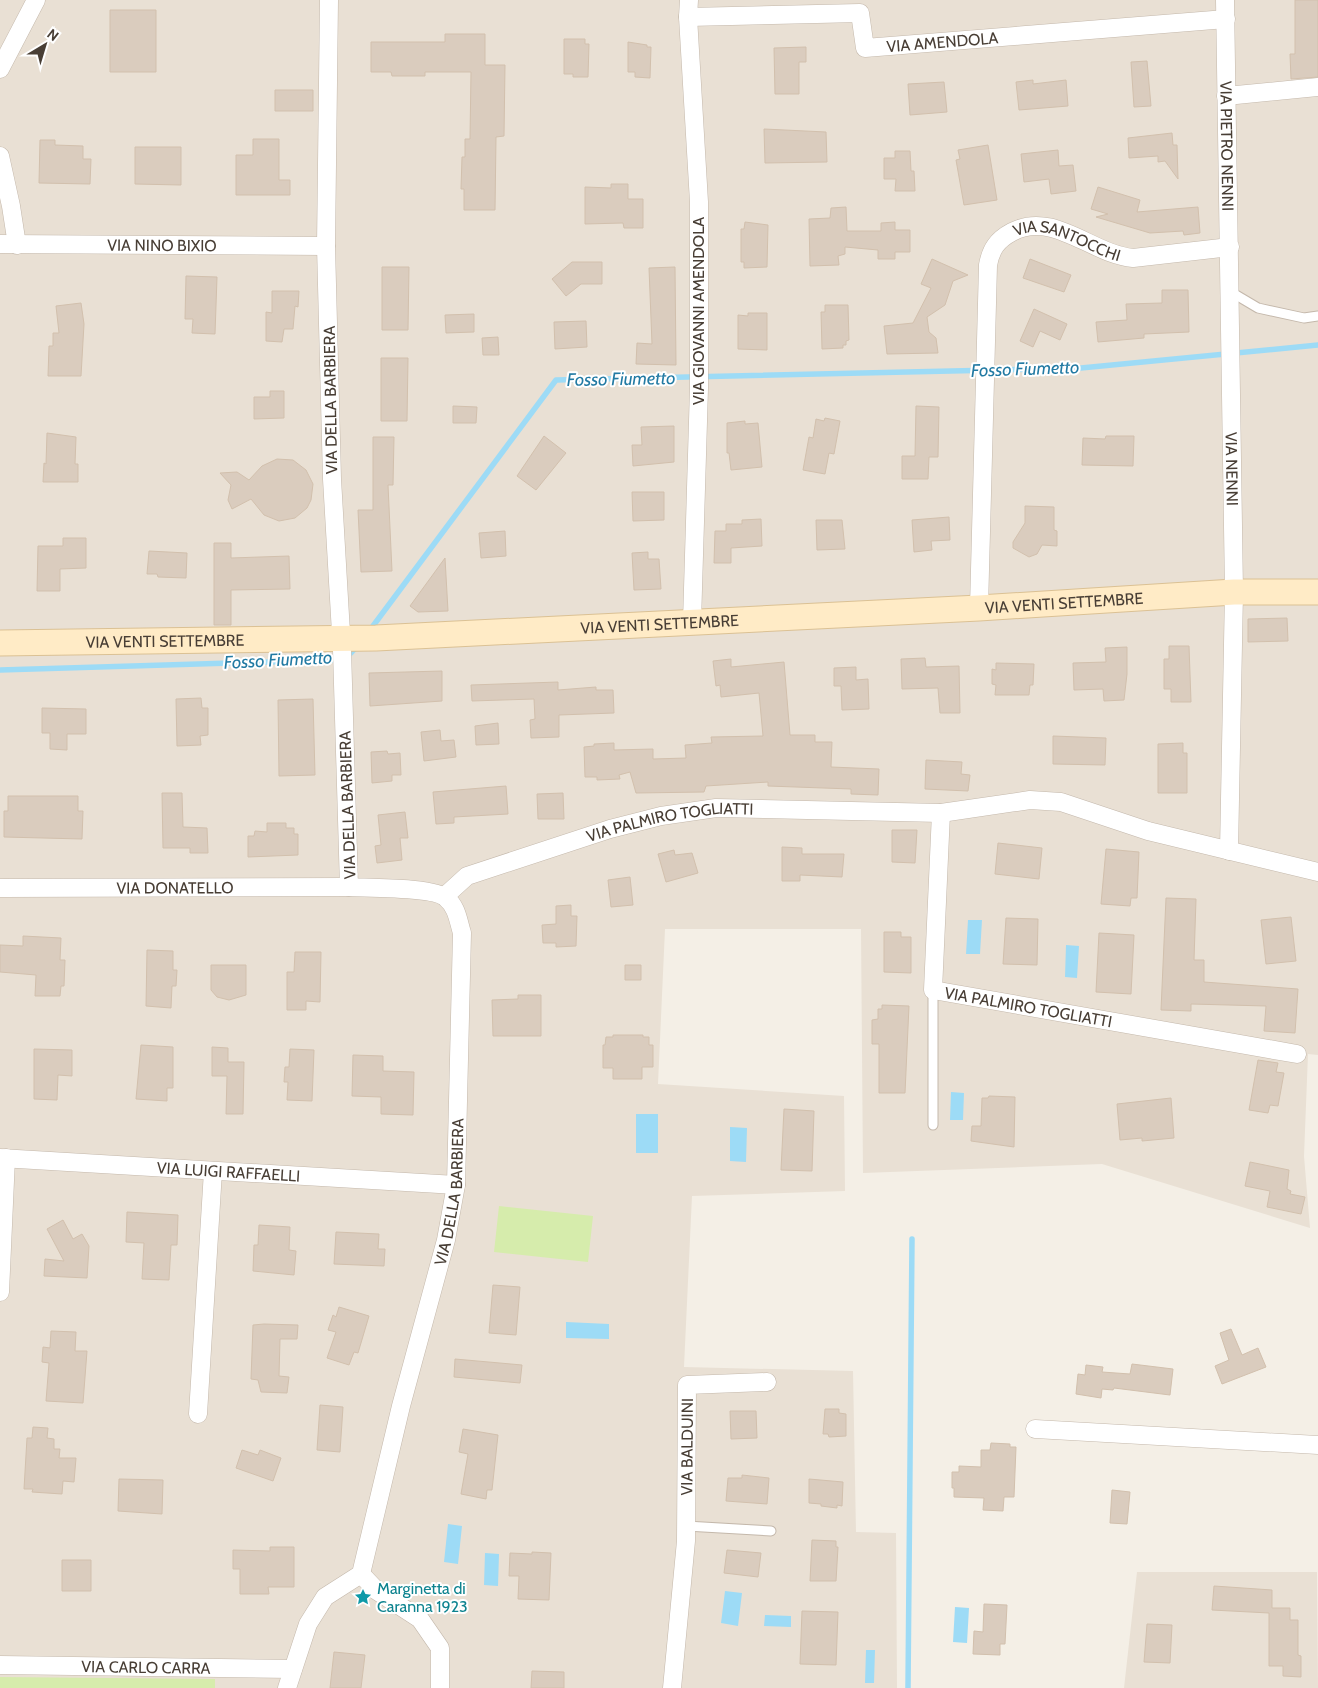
<svg xmlns="http://www.w3.org/2000/svg" width="1318" height="1688" viewBox="0 0 1318 1688" font-family="Cabin,sans-serif">
<style>
.residential{fill:#e9e0d4}
.green{fill:#d6ecac}
.water{fill:#9ddbf6}
.lines{fill:none;stroke-linecap:round;stroke-linejoin:round}
.stream{stroke:#9ddbf6;stroke-width:5.5}
.building{fill:#daccbe;stroke:#d2c0ad}
.lane-casing{stroke:#c4b8ab;stroke-width:11}
.street-casing{stroke:#c4b8ab;stroke-width:19}
.secondary-casing{stroke:#dbc194;stroke-width:27}
.lane{stroke:#fff;stroke-width:9}
.street{stroke:#fff;stroke-width:18}
.secondary{stroke:#ffebc6;stroke-width:25}
.labels{text-anchor:middle;stroke-width:4;stroke-linejoin:round;paint-order:stroke}
.street-label{font-size:16px;fill:#483e35;stroke:#fff}
.culture-label{font-size:16px;fill:#0d838f;stroke:#fff;text-anchor:start}
.water-label{font-size:18px;font-style:italic;fill:#227aa3;stroke:#fff}
</style>
<rect width="100%" height="100%" fill="#f4efe6"/>
<path class="residential" d="M0,0H1318V1055L1308,1054L1304,1156L1310,1228L1102,1164L863,1173L861,929H665L658,1084L844,1096L845,1191L692,1196L684,1367L853,1371L856,1532L896,1533L897,1688H0Z
M1137,1572H1317L1318,1688H1124Z"/>
<path class="green" d="M499,1206L593,1216L588,1262L494,1252Z
M0,1677L215,1679V1688H0Z"/>
<path class="water" d="M968,920H982L980,954H966Z
M1066,945L1079,946L1077,978L1065,977Z
M951,1092L964,1093L963,1120H950Z
M636,1114H658V1153H636Z
M730,1127L747,1128L746,1162L730,1161Z
M566,1322L609,1324V1339L566,1338Z
M448,1524L462,1526L458,1564L444,1562Z
M485,1553L499,1554L498,1586L484,1585Z
M725,1591L742,1593L738,1626L721,1623Z
M955,1607L969,1608L967,1643L953,1642Z
M765,1615L791,1616V1627L764,1626Z
M866,1650H875L874,1683H865Z"/>
<g class="lines">
<path class="stream" d="M370,630L556,380L1081,368L1318,345
M0,670L335,660L351,653L358,645
M908,1688L912,1239"/>
</g>
<path class="building" d="M1295,0H1318V77L1291,79L1290,54H1295Z
M110,10H156V72H110Z
M445,34H485V65H505L504,136L496,137L495,210H464V189H461L462,157H465V139H470L471,72H425V76H392L391,72H371V42H445Z
M564,39H585V44H589L588,77H573V74H564Z
M628,42L647,45V47H651L650,78L635,77V72H628Z
M806,47V62H799V94H775L774,48Z
M1147,61L1151,106L1134,107L1131,62Z
M1033,80V84L1066,80L1068,106L1019,110L1016,82Z
M944,82L947,112L910,115L908,84Z
M275,90H313V111H275Z
M764,129L826,132L827,162L765,163Z
M1172,133L1173,145H1177L1178,179L1165,161L1158,162V156L1129,158L1128,138Z
M253,139H279V180H290V195H236V155H253Z
M40,140H55V145L83,146V159H91L90,184L39,183Z
M988,145L997,200L964,205L956,160L960,159L958,150Z
M135,147H181V185L135,184Z
M1058,150L1059,166L1073,165L1076,191L1051,194L1049,179L1024,182L1021,154Z
M895,151H910L911,171H914L915,191H895L896,179H884V158H895Z
M611,184H628V199H643V228H624L623,223L585,224V187L611,188Z
M1098,187L1140,200L1137,212L1198,207L1200,233L1184,235L1183,231L1150,233L1096,217L1108,214L1091,209Z
M846,207L847,231H881V223L895,222V230H910V252H895V259H878V250L845,247V254L838,256L839,265L810,266L809,219L830,218L831,208Z
M745,222L768,225L767,267L744,268V262H741V229H744Z
M932,259L968,275L953,281L945,305L927,317L929,332L936,338L938,353L887,354L884,326L913,323L931,288L921,284Z
M1030,259L1071,275L1064,292L1023,278Z
M572,262H602V284H581L566,296L552,279Z
M382,267H409L408,330H382Z
M675,267L676,365L636,364L637,343L652,344L649,268Z
M186,276L217,277L215,334L192,333L193,319H185Z
M1162,290H1188L1189,332L1144,334V338L1098,342L1096,322L1127,320L1126,304L1162,303Z
M272,291H299L298,307L295,306L293,329H284L282,342L266,341V312L272,313Z
M81,303L84,324L81,376H48L49,346H53V333H59L56,306Z
M825,305H848L849,340L846,341V345H843V348L822,349L821,312H825Z
M1034,309L1067,324L1060,340L1040,331L1033,347L1020,341Z
M748,313H767V350L738,349V315L748,316Z
M474,314V332L446,333L445,315Z
M586,321L587,347L555,349L554,322Z
M498,337L499,355H483L482,338Z
M381,358H408L407,421H381Z
M270,391H284V418L254,419V397H270Z
M453,406L477,407L476,423H453Z
M916,406L939,407L938,457H929L928,479H902V456H915Z
M825,418L840,421L834,454L829,453L825,474L803,470L809,437L813,438L816,419L824,421Z
M745,421V424L758,423L762,467L731,470L729,453H727V423Z
M674,426V462L633,466L632,445H642L641,427Z
M47,433L76,437L75,464H78V482H43L44,463L46,464Z
M544,436L566,453L536,490L517,476Z
M1106,436H1134L1133,466L1082,465L1083,438L1105,439Z
M373,437H394L393,485H388L392,571L361,572L358,510H373Z
M277,459L293,460L306,470L313,484L311,500L307,508L295,518L279,521L264,515L251,499L232,509L228,500L231,485L220,473L237,472L249,480L262,466Z
M632,492H664V520L633,521Z
M1025,506L1054,507V530L1057,531V546L1042,545L1037,554L1029,557L1013,548V542L1025,523Z
M949,517L950,540L931,541L932,550L914,552L912,520Z
M761,519L762,546L731,548V563H714L715,531H726V524H742V520Z
M816,520H842L845,549L817,550Z
M505,531L506,556L481,558L479,533Z
M63,538H86V568L60,569V591H37L38,546H63Z
M214,543H231V558L289,556L290,589L231,590V625H214Z
M149,551L187,553L186,578L158,577L157,574H147Z
M648,552V559H659L661,589L634,590L632,553Z
M445,558L448,611L418,612L410,606Z
M1287,618L1288,641L1248,642V619Z
M1169,646H1189L1191,702H1171V689H1164V659H1169Z
M1127,647V674L1124,700L1104,701L1103,689L1074,690L1073,663L1106,662L1105,648Z
M925,658L926,667L959,666L960,713H940L938,688L902,689L901,659Z
M731,659V667L784,662L790,735H815V742H832L831,767L879,769L878,795L851,794V789L768,786V782L706,786L704,792L636,793L630,772L619,775L620,779L597,780V777H585L584,747L594,746V744L614,743V750L653,749V759L686,758L685,745L712,743L711,737L763,736L759,693L721,697L720,685L716,686L713,661Z
M996,663L1034,664L1033,685H1030L1029,695H995L996,685L992,684V669L996,670Z
M856,667V680L868,679L869,709L842,710L841,686H834V668Z
M442,671V701L370,706L369,673Z
M558,682V690L596,687V690H613L614,713L559,715V737L531,738L530,720L535,719L534,699L472,701L471,685Z
M201,698L202,708H208V735L200,736L201,745L177,746L176,699Z
M313,699L315,775L279,776L278,700Z
M42,708L86,709V734H67V750L50,749V733H42Z
M498,723L499,744L476,745L475,726Z
M440,730L441,741L454,740L456,757L424,761L421,732Z
M1053,736L1106,738L1105,765L1053,764Z
M1183,743V753H1187V793H1158V744Z
M387,751L388,754L400,753L401,775H392V781L372,783L371,752Z
M926,760L962,762L961,774L970,775L968,791L925,789Z
M506,786L508,814L454,817V823L436,824L433,792Z
M162,793H182L183,827L207,828L208,853H190V848H163Z
M563,793L564,819H538L537,794Z
M8,796H78V811H83L82,839L4,837V811H8Z
M405,812L408,838H400L402,860L377,863L375,846L381,845L378,815Z
M267,823H286V828H294V834H298V855L248,857V836H254L255,831L267,832Z
M892,830H917L915,863L892,862Z
M998,843L1042,848L1039,879L995,874Z
M782,847L802,848V854H844L842,877L800,875V881H782Z
M1106,849L1139,852L1137,898H1131L1130,906L1101,904Z
M674,850L675,855L692,853L698,873L666,882L658,854Z
M630,877L633,905L611,907L608,880Z
M1166,898L1196,899L1194,960H1204V982L1298,989L1295,1033L1264,1031L1266,1006L1191,1004V1011L1161,1010Z
M571,905V916H577L576,946L556,947V943H543L542,925L556,924V906Z
M1291,917L1296,961L1266,964L1261,920Z
M1006,918L1038,919L1037,965L1003,964Z
M884,932H901V937H911V973L884,972Z
M1099,933L1134,935L1131,994L1096,992Z
M23,936L61,938L60,960H65L64,986H61L60,996H35L36,975L0,972V945L23,946Z
M147,950L173,951V970H177L176,986H172L171,1008L146,1006Z
M295,952H321L320,1002L306,1001V1010H287V972H294Z
M211,965H246V995L229,1000L217,997L211,990Z
M625,965H641V980H625Z
M518,995H541V1036H493L492,1000L518,999Z
M882,1005L909,1006L905,1093H879V1044H872V1020L878,1019V1009H882Z
M613,1035H643V1037H649V1045H653V1067H642V1079H613V1068H603V1045H605L606,1037H613Z
M141,1045L173,1047V1088H167V1101L136,1099Z
M212,1047L228,1048V1062H244L243,1114H226L227,1076H212Z
M34,1049L72,1050V1076L58,1075L57,1100L34,1099Z
M290,1049L314,1050L312,1101L287,1100L288,1082H284L285,1067H289Z
M353,1055L383,1056V1071L414,1072L413,1115L381,1114V1097L352,1096Z
M1258,1060L1278,1063L1276,1072L1284,1073L1278,1106L1270,1105L1268,1113L1249,1110Z
M989,1096L1015,1097L1014,1147L971,1141L972,1126H981L982,1098H988Z
M1171,1098L1174,1138L1142,1141V1138L1120,1140L1117,1104Z
M784,1109L814,1111L812,1171L781,1170Z
M1250,1162L1289,1170L1287,1189L1291,1191L1290,1194L1305,1197L1301,1214L1267,1207L1270,1191L1245,1186Z
M127,1212L178,1215L177,1245H171L169,1280L142,1279L144,1243L126,1242Z
M63,1220L73,1239L82,1234L89,1246L87,1278L44,1276L45,1259L64,1261L47,1229Z
M259,1225L290,1227L289,1250L296,1251L294,1275L253,1271L254,1245H258Z
M336,1232L379,1234L378,1249H385L384,1266L334,1264Z
M493,1285L520,1287L516,1335L489,1333Z
M339,1307L369,1316L358,1353L354,1352L349,1365L327,1358L336,1332L328,1330L333,1315L336,1317Z
M264,1324L298,1325L297,1339H280L279,1376L289,1377L287,1393L261,1392L258,1380L251,1379L253,1325Z
M1231,1329L1242,1355L1258,1348L1266,1367L1222,1384L1215,1366L1229,1360L1220,1333Z
M51,1331L76,1332L75,1351H87L83,1403L46,1401L49,1363L42,1362L43,1347L50,1348Z
M455,1359L522,1365L520,1383L454,1377Z
M1132,1364L1173,1369L1170,1395L1114,1388L1113,1390L1102,1389L1101,1398L1076,1394L1078,1374L1085,1375L1086,1365L1103,1367L1102,1372L1130,1374Z
M320,1405L343,1407L340,1452L317,1450Z
M825,1409H839V1413L846,1414V1436L829,1437L828,1434H823Z
M730,1411H756L757,1438L731,1439Z
M33,1427L48,1428L47,1438L54,1439V1449H60L59,1458H76L74,1482L63,1481L62,1494L32,1492L33,1489H24L27,1438H32Z
M463,1429L498,1435L492,1490H487L486,1499L461,1494L468,1454L459,1452Z
M991,1443L1010,1444V1447H1016L1014,1497H1004L1003,1511L983,1510L984,1498L954,1497V1488H952V1472H959V1466L981,1467V1450H990Z
M242,1450L258,1455L260,1450L281,1458L273,1481L236,1468Z
M742,1475L769,1478L767,1504L726,1501L728,1478H742Z
M119,1479L163,1480L162,1514L118,1511Z
M809,1479L843,1482L842,1506L837,1505V1508L821,1506V1504L809,1503Z
M1112,1490L1130,1492L1127,1524L1110,1523Z
M812,1540L836,1541V1547H838L836,1581H810Z
M270,1547H294V1587H268L269,1594H240V1569H233V1550L270,1551Z
M727,1550L761,1553L758,1577L724,1573Z
M532,1552L551,1553L549,1600L518,1599L519,1576H509L510,1553L532,1554Z
M62,1560H91V1591H62Z
M1214,1586L1272,1590V1608H1290V1620H1298V1655L1301,1656V1677L1283,1676V1666H1269V1613L1212,1610Z
M984,1604L1007,1605L1005,1644H1000V1655L973,1654L974,1631L983,1632Z
M802,1611L838,1612L836,1665L800,1664Z
M1147,1624L1172,1625L1170,1663L1144,1662Z
M334,1652L365,1655L361,1688H330Z
M532,1671L564,1672V1688H531Z"/>
<g class="lines">
<g class="lane-casing">
<path id="lane" d="M1231,292L1258,308L1304,318L1318,316
M933,1125V990
M686,1526L771,1531"/>
</g>
<g class="street-casing">
<g id="street">
<path d="M689,0L688,17L699,202V388L692,622"/>
<path id="s1" d="M1225,0L1234,592L1229,851"/>
<path id="s2" d="M688,17L860,13L865,48L1226,19"/>
<path d="M0,69L36,0"/>
<path d="M1226,96L1318,87"/>
<path d="M0,156L11,206L17,245"/>
<path id="s3" d="M0,244L326,246"/>
<path id="s4" d="M979,608L988,265C991,249 997,240 1012,232C1053,210 1091,254 1133,258L1230,247"/>
<path id="s5" d="M941,813L933,990L1297,1054"/>
<path id="s6" d="M0,888L349,887"/>
<path id="s7" d="M445,896L467,876L610,829L661,816L716,808L941,813L1030,800L1061,802L1148,831L1318,872"/>
<path id="s8" d="M0,1158L456,1185"/>
<path d="M0,1292L6,1158"/>
<path d="M198,1414L213,1171"/>
<path d="M1035,1429L1318,1445"/>
<path d="M361,1574L377,1591L420,1619L440,1648V1688"/>
<path id="s9" d="M0,1665L293,1669"/>
<path id="s10" d="M287,1688L308,1624L325,1597L361,1574L401,1406L446,1240L456,1185L462,933C458,920 457,907 446,898C435,887 368,888 349,887L342,650L332,479L326,246L329,0"/>
<path id="s11" d="M672,1688L686,1541L687,1385L767,1382"/>
</g>
</g>
<g class="secondary-casing">
<g id="secondary">
<path id="s12" d="M0,643L376,638L979,608L1234,592H1318"/>
</g>
</g>
<use href="#lane" class="lane"/>
<use href="#street" class="street"/>
<use href="#secondary" class="secondary"/>
</g>
<defs>
<g id="sight-bare" transform="scale(1.35)"><path d="M0-6L1.8-2.2L6-1.7L2.9 1.2L3.7 5.4L0 3.3L-3.7 5.4L-2.9 1.2L-6-1.7L-1.8-2.2Z" fill="#0f9aa8" stroke="#fff" stroke-width="2.5" paint-order="stroke"/></g>
</defs>
<g fill-rule="evenodd">
<use href="#sight-bare" x="363" y="1597"/>
</g>
<g class="labels">
<g class="street-label">
<text dy="6" stroke="none"><textPath href="#s2" startOffset="285">VIA AMENDOLA</textPath></text>
<text dy="6" stroke="none"><textPath href="#s1" startOffset="146">VIA PIETRO NENNI</textPath></text>
<text dy="6" stroke="none"><textPath href="#s3" startOffset="162">VIA NINO BIXIO</textPath></text>
<text dy="6" stroke="none"><textPath href="#s4" startOffset="444">VIA SANTOCCHI</textPath></text>
<text transform="translate(698 311) rotate(-90)" y="6">VIA GIOVANNI AMENDOLA</text>
<text transform="translate(330 400) rotate(-91)" y="6">VIA DELLA BARBIERA</text>
<text dy="6" stroke="none"><textPath href="#s1" startOffset="469">VIA NENNI</textPath></text>
<text dy="6" stroke="none"><textPath href="#s12" startOffset="1065">VIA VENTI SETTEMBRE</textPath></text>
<text dy="6" stroke="none"><textPath href="#s12" startOffset="660">VIA VENTI SETTEMBRE</textPath></text>
<text dy="6" stroke="none"><textPath href="#s12" startOffset="165">VIA VENTI SETTEMBRE</textPath></text>
<text transform="translate(347 805) rotate(-92)" y="6">VIA DELLA BARBIERA</text>
<text dy="6" stroke="none"><textPath href="#s7" startOffset="241">VIA PALMIRO TOGLIATTI</textPath></text>
<text dy="6" stroke="none"><textPath href="#s6" startOffset="175">VIA DONATELLO</textPath></text>
<text dy="6" stroke="none"><textPath href="#s5" startOffset="274">VIA PALMIRO TOGLIATTI</textPath></text>
<text dy="6" stroke="none"><textPath href="#s8" startOffset="229">VIA LUIGI RAFFAELLI</textPath></text>
<text dy="6" stroke="none"><textPath href="#s10" startOffset="535">VIA DELLA BARBIERA</textPath></text>
<text dy="6" stroke="none"><textPath href="#s11" startOffset="242">VIA BALDUINI</textPath></text>
<text dy="6" stroke="none"><textPath href="#s9" startOffset="146">VIA CARLO CARRA</textPath></text>
</g>
<g class="culture-label">
<text x="377" y="1594">Marginetta di<tspan x="377" dy="18">Caranna 1923</tspan></text>
</g>
<g class="water-label">
<text transform="translate(1025 369) rotate(-2)" y="6">Fosso Fiumetto</text>
<text transform="translate(621 379) rotate(-1)" y="6">Fosso Fiumetto</text>
<text transform="translate(278 660) rotate(-3)" y="6">Fosso Fiumetto</text>
</g>
</g>
<g transform="translate(45 45) rotate(38)" stroke="#ffffff" stroke-width="4" paint-order="stroke">
<path d="M0-4L9 19L0 12L-9 19Z" fill="#483e35"/>
<text y="-8" font-size="14" font-weight="bold" text-anchor="middle" fill="#483e35">N</text>
</g>
</svg>
